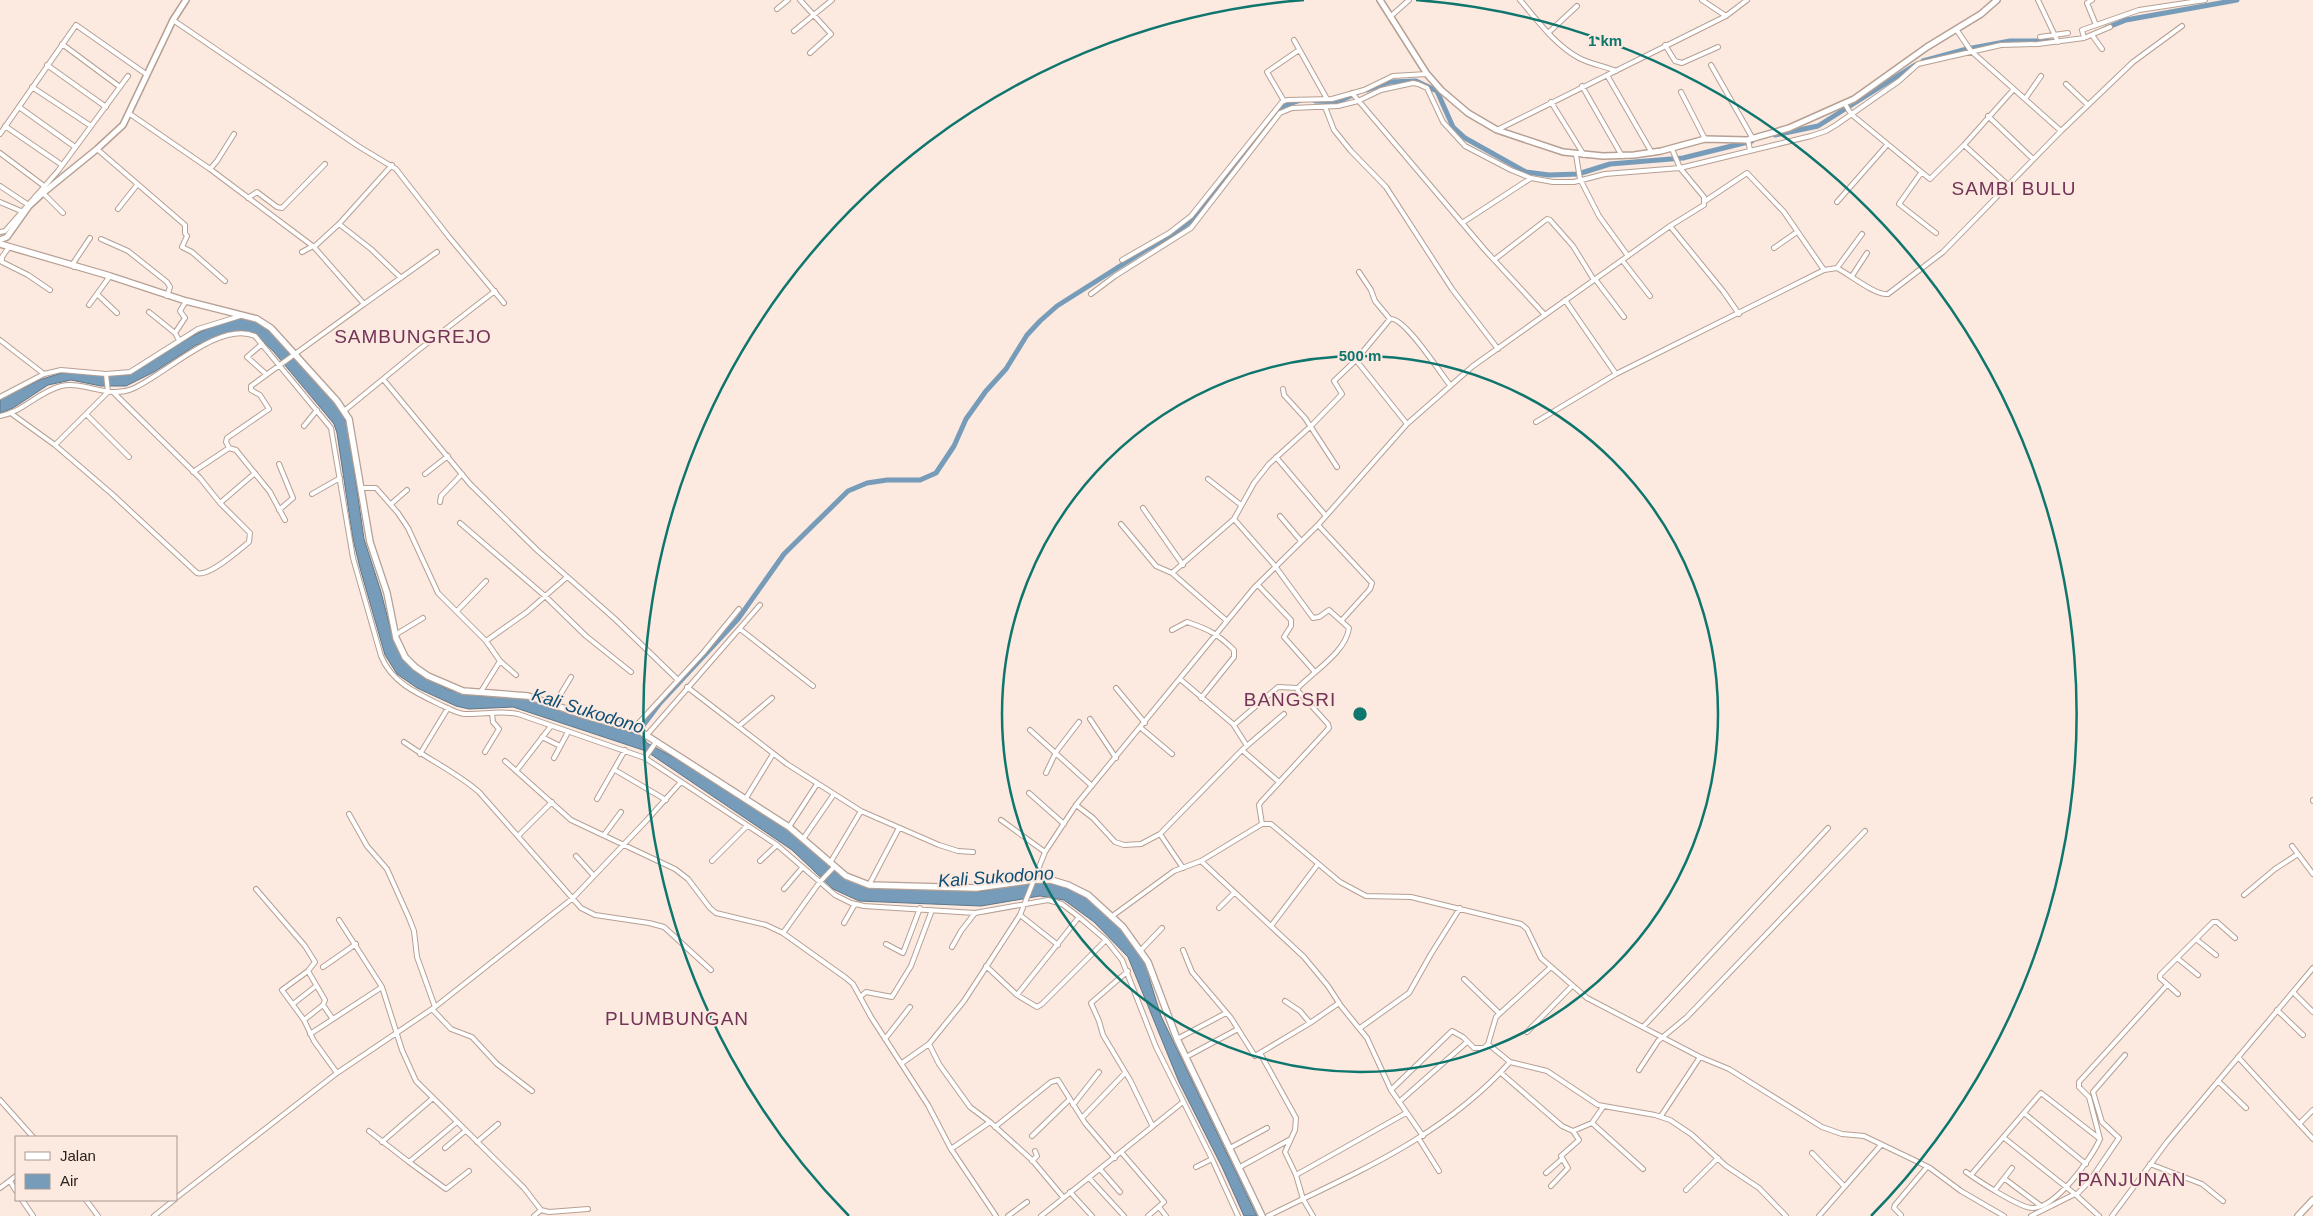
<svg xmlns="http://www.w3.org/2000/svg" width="2313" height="1216" viewBox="0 0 2313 1216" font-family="Helvetica,sans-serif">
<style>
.water{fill:#769cb9;stroke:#5f778a}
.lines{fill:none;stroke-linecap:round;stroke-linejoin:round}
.canal{stroke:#769cb9;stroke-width:5}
.river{stroke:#769cb9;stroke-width:9}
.minor-casing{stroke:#b6a093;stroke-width:6}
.tertiary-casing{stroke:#b6a093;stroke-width:8}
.secondary-casing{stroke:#b6a093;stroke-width:8}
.minor{stroke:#fff;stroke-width:4}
.tertiary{stroke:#fff;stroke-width:5}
.secondary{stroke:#fff;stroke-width:5.5}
.ring{fill:none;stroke:#0f766e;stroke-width:2.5}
.labels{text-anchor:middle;stroke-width:4;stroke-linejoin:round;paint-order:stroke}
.water-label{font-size:18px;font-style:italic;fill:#0d4e75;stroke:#fce9df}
.quarter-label{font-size:19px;letter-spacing:1px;fill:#733458;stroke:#fce9df}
.centre{fill:#0f766e;stroke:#fce9df;stroke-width:2.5}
.ring-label{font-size:15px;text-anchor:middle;font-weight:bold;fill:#0f766e;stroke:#fce9df;stroke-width:4;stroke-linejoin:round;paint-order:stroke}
</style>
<rect width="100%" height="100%" fill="#fce9df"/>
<path class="water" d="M237,318L252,319L267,327L340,408L348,427L364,539L381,592L393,639L407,663L430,680L449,690L479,696H526L643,736L647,743L688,765L781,824L843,876L868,888L983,891L1027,882H1053L1083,895L1122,929L1145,965L1161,1016L1257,1216H1244L1222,1167L1179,1082L1128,957L1094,922L1064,900L1040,896L981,906L859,901L833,889L792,850L646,751L513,707L469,709L456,706L417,688L397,674L385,655L360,568L353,539L337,433L334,424L274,352L256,335L242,331L196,345L154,372L126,386H101L71,380L62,382L48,385L13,408L0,413V399L42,379L65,372L105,376L130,374L190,337L221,322Z"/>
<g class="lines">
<path class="canal" d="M2106,28L2126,20L2237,0
M1923,61L1967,49L2010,41H2052
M1367,90L1390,82L1416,81L1437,91L1453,127L1465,138L1526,172L1549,175L1578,174L1610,164L1683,158L1752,141
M1315,101L1337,102L1357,93
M1775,135L1818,126L1915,65
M633,739L660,703L738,619L784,554L848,491L867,483L887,480H920L936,473L954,446L966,419L986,391L1006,369L1027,335L1040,321L1057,306L1147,249L1171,237L1199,214L1275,113L1283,106L1301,100"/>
<path class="river" d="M1129,943L1143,961L1147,975"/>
<g class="minor-casing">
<path id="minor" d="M800,0L831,34L810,53
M1520,0C1538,21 1555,45 1579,58C1590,64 1604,66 1616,71
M1702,0L1726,16
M2038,0L2058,42
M2092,0L2087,3L2096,25
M777,9L788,0
M1390,17L1409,0
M173,20L358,146L396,169L449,237L504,303
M1956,29L1971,51L2061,131
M794,31L832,0
M1548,33L1577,6
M2092,35L2102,49
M2040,37L2068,33
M2084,38L2082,30L2139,10L2205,0
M1294,40L1327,99
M62,44L120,87
M1665,45L1675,61L1682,63L1718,47
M47,65L106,107
M1711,65L1753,139
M1607,75L1652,153
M2066,84L2088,105
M1582,86L1622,156
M32,87L91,126
M1681,92L1705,139
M1352,93L1485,250L1545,315
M2025,99L2041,76
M1284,101L1267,72L1299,50
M1551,102L1584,155
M1845,104L1851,114L1930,179L1964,145L2013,90
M19,107L75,147
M1325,107L1334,130L1351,151L1386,187L1452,289L1498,349
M130,114L210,169L314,247L364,304L251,386V390L260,395L269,409L227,438L226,442L229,448
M1988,116L2033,159
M5,126L62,165
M1497,130L1726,16L1747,0
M0,134L76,25L146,74
M1748,140L1750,150
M1964,145L2008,185
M97,149L185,225V233L187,236L182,247L192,252L225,281
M0,153L44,186
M1576,155L1580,179L1599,216L1628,256
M210,169L217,161L234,134
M1921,173L1899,204L1936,233
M0,186L27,204
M43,193L63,213
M248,198L257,192L277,207L282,208L325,164
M1705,201L1747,173L1784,212L1824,270
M0,202L21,211
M1837,202L1887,145
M118,209L137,185
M1462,223L1531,178
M339,224L371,249L400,277
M1670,226L1723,291L1739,314
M0,232L5,231L58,171L128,76
M101,239L128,251L167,282L170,287L167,296
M9,247L2,257V262L28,275L50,290
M314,247L339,224L392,165
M1774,248L1797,232
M302,252L313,246
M1122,260L1169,233L1191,216L1282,102L1287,100L1332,99L1364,90L1393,76L1427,74
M1494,260L1547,219L1550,220L1573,246L1594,280
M1622,260L1650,296
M74,267V262L90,238
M1837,268L1862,234
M1359,272L1371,290L1375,301L1390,319C1404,316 1440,373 1450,385
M1852,276L1867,253
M1595,279L1624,317
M97,294L117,313
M1091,294L1115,276L1191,228L1280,113L1292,108L1338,106L1358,101L1381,90L1413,83L1418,84L1427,88L1443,122L1465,146L1511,170L1531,178L1553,182H1574L1605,174L1680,168L1811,136L1826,131L1836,125L1899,81L1918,64L2001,45L2038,44L2084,38L2110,27
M1565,300L1616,374
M364,304L437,252
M89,305L110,276
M149,312L175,333
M0,340L44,374
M179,340L175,333L185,318L180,311L186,301
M262,344L247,357L266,374
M1356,360L1407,424
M383,379L470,484L537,550L615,619L678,680
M1283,389L1284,395L1305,418L1337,467
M0,397L44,374L61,370L106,374L130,372L198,329L240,316
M344,411L416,352L495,291
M12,414L55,445L112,494L197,573C209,577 239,550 249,542L250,533L220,503L200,478L114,393
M87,415L129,457
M0,416C23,412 38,392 61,386C85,381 108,399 132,389C164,376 219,320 255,336L331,428L353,558L381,656C392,683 418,694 443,706C449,709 457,713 464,714C482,715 500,710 518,714L645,758L777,845L835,895L851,903L864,906L975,913L1048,900L1062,904L1079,917L1106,940L1122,960L1156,1047L1212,1159L1238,1216
M1536,422L1616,374L1824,270L1837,268C1849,274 1876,296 1888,294L1943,252L2061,131L2133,62L2182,26
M304,426L317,410
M55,445L108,392L106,374
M1276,457L1326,516
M279,464L293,498L279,510
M193,472L229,448L236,450L270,492L285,520
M425,474L448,456
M1208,479L1241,505
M362,488H376L398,513L408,528L438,593L486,641L500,661L516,675
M312,494L340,478
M440,502L441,496L462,474
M220,503L255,473
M391,504L407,490
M1143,508L1183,565
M1280,516L1301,541
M1234,519L1275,566L1313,618L1319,617L1329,610L1349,628C1346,652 1314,671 1298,688V691L1328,724L1329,728L1261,802L1259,805L1262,824
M460,523L545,596L586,636L631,672
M1121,524L1156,566L1172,573
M1318,525L1372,583L1370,589L1342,620
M1258,585L1291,620V626L1284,637L1315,672
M457,611L486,581
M1227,621L1172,573L1234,519L1254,483L1269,464L1312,425L1342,394L1334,381L1356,360L1390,319
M740,629L813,686
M1172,630L1187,622C1208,629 1218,634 1234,650V657L1201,698
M395,635L423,618
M486,641L527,612L567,577
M1180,679L1233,724L1247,746
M687,687L787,764L861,811L939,845L958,851L973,852
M1116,688L1145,723
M480,693L500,661
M554,705L571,677
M1090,719L1116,758
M1234,725L1278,687L1298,688
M739,726L772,698
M634,728L703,653L739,609
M1141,728L1172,754
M1030,730L1092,786
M646,736L760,605
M542,737L560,746
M404,742C429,760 456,772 479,792L581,908L595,915L649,923L664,927L711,970
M1242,750L1279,782
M485,752L499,729L493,722L492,713
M420,754L448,708
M554,758L568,732
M645,758L656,742
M505,761L571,820L675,869L688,879L710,908L716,913L766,925L783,933L846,978L853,984L871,1017L928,1105L951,1149L996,1216
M517,770L551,726
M615,770L666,800
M1046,773L1056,752L1079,722
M1029,793L1064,824
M746,798L773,754
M597,799L625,750
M2313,801V800
M1076,805L1093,818L1115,842L1124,845L1141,844L1160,834L1242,750L1284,714
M349,814L367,846L387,869L409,918L414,931L417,957L435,1007
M1001,820L1045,852
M789,827L817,784
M1160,834L1183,868
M604,835L621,812
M518,836L552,802
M803,839L834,794
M2292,846L2313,874
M576,856L594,876
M712,861L747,826
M760,861L777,845
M1201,861L1304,957L1328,986L1341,1006L1367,1038L1391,1090L1423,1136
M830,863L861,811
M869,885L899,828
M256,889L305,946L315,962L308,971L282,990L304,1020L314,1041L337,1073
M784,889L802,868
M2244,895L2275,869L2298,854
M1219,908L1234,893
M1020,915L1058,945
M1111,917L1174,871L1201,861L1262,824H1271L1340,882L1366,896L1411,897L1521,924L1527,929L1541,958L1587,998L1700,1057L1729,1069L1822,1127L1842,1134L1864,1136L1914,1160L1930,1168L1961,1191L2004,1216
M339,920L382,987L402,1050L416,1081L524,1188L541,1210L549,1212L588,1209
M844,923L855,904
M1271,926L1318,864
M783,933L819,883L834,867
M2196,939L2216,955
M886,944L903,953L920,908
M952,947L961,931L975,913
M1141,950L1162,928
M1183,950L1192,972L1231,1018L1255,1056L1310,1023L1339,1003
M2177,958L2198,975
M986,966L1017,995L1037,1007L1042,1004L1106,940
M323,967L356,944
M308,971L325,1000L323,1005L332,1018
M1128,971L1091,1003L1099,1021L1103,1035L1130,1080L1152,1125
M1464,979L1499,1013
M2293,992L2313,1012
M2178,994L2160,978V975L2213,922H2217L2235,938
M1017,995L1079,917
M860,997L866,992L892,997L911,966L932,910
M1285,1001L1300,1011L1310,1023
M293,1004L316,986
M432,1009L451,1029L472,1037L497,1064L532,1091
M2277,1010L2303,1035
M304,1020L323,1005
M1643,1027L1828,828
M1360,1028L1409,993L1431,954L1460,908
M1527,1032L1572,986
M310,1034L382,987
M885,1039L910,1007
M1177,1039L1226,1013
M929,1044L939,1064L970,1107L990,1122L1032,1160L1063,1197
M1488,1044L1510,1062L1547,1071L1598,1105L1655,1115L1670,1120L1691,1134L1726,1166L1759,1188L1786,1216
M1260,1053L1296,1118L1295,1130L1285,1152L1296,1175L1303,1199L1313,1216
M1186,1057L1238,1029
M2238,1057L2313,1139
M902,1063L929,1044L964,1001L1020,915L1045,852L1076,805L1254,588L1318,525L1407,424L1473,366L1670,226L1704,205V197L1680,168L1672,149
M1639,1070L1658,1041L1687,1017L1865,831
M1501,1073L1562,1126L1573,1131L1592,1123L1603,1107
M2218,1081L2246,1108
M1391,1090L1452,1031L1463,1037L1474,1048H1484L1488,1044L1496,1017L1551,967
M0,1100L33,1137
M1399,1102L1467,1042
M1073,1105L1099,1072
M2024,1113L2086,1164
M1661,1116L1700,1057
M1082,1118L1125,1073
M457,1122L409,1162L446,1189L469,1171
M1592,1123L1643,1169
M2299,1124L2313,1110
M995,1127L1051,1082L1058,1080L1085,1123L1115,1158
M369,1131L409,1162
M1032,1136L1070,1099
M2003,1137L2075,1194
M1419,1139L1439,1171
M382,1142L433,1098
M477,1142L498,1124
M445,1148L465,1131
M1230,1148L1267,1128
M951,1149L990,1122
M1122,1153L1164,1202L1148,1216
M1812,1153L1844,1186
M1032,1161L1037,1156L1035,1151
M2150,1164L2202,1184L2223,1201
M1196,1167L1212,1159
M1240,1167L1289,1140
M1100,1169L1120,1192
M1966,1172C1977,1180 2020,1208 2032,1208C2055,1209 2092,1158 2100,1139L2089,1097L2079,1087V1082L2167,985
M1546,1173L1562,1159
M1296,1175L1406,1113
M1971,1175L2041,1093L2100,1139
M1089,1178L1124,1216
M2005,1179L2041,1206
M10,1181L16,1191
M1551,1186L1568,1168L1561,1156L1579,1140L1573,1131
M0,1188L16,1176
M1686,1190L1718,1158
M1995,1190L2012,1168
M1070,1192L1092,1216
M2076,1195L2099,1216
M176,1198L337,1073L435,1007L573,898L646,821L681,782
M22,1200L33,1216
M86,1200L98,1216
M1159,1207L1166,1216
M1901,1215L1894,1208L1895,1205L1927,1167
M154,1216L174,1200
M534,1216L541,1210
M1008,1216L1027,1202
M1041,1216L1183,1102
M1268,1216C1357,1172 1443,1137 1510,1062
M1819,1216L1881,1145
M2031,1216L2075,1194L2076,1195L2089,1182L2119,1138L2102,1122L2093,1092L2125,1055
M2112,1216L2167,1142L2313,968"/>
</g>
<g class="tertiary-casing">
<path id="tertiary" d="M1380,0L1427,74L1441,90L1468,113L1497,130L1563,152L1603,156L1634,155L1661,151L1705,139L1747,140L1789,128L1854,99L1927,47L1981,14L1997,0
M0,240L7,237L29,206L43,193L97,149L123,125L173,20L186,0"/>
</g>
<g class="secondary-casing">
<path id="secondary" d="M0,244L110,276L186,301L257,319L271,328L337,401L349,419L370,542L387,593L396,638L405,657L415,667L428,676L463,691L528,696L583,715L638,730L789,827L846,876L869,885L976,888L1033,880H1051L1068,885L1088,895L1123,927L1148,962L1177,1039L1262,1216
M2298,1216L2313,1200"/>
</g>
<use href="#minor" class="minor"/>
<use href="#tertiary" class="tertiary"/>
<use href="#secondary" class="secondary"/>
</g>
<g class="ring">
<circle cx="1360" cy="714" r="358"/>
<path d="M849 1216A716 716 0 0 1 1304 0M1416 0A716 716 0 0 1 1871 1216"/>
</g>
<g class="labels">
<g class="water-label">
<text transform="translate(588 711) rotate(17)" y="6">Kali Sukodono</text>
<text transform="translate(996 877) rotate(-4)" y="6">Kali Sukodono</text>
</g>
<g class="quarter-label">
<text x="2014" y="195">SAMBI BULU</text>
<text x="413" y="343">SAMBUNGREJO</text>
<text x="1290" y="706">BANGSRI</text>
<text x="677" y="1025">PLUMBUNGAN</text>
<text x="2132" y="1186">PANJUNAN</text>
</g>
</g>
<circle cx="1360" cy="714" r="8" class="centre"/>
<g class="ring-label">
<text x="1605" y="46">1 km</text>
<text x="1360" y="361">500 m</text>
</g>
<rect x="15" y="1136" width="162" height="65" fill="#fce9df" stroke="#a89991"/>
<rect x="25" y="1152" width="25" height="8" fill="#ffffff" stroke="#a89991"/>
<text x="60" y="1161" font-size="15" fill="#2a221d">Jalan</text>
<rect x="25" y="1174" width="25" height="15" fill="#769cb9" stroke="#a89991"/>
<text x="60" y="1186" font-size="15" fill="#2a221d">Air</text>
</svg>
